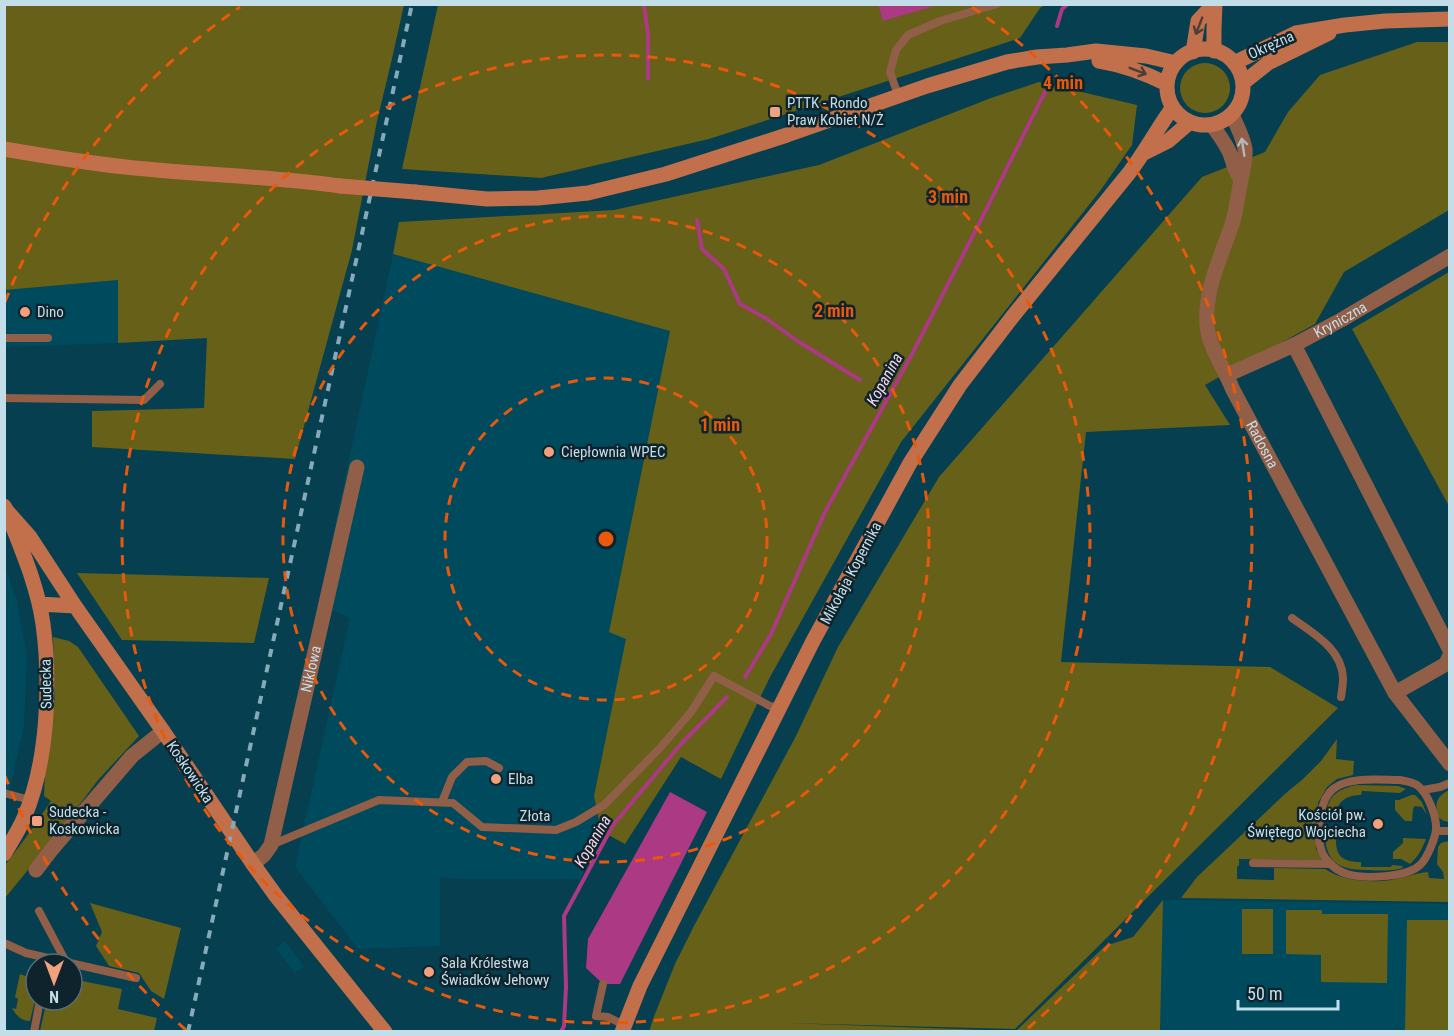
<svg xmlns="http://www.w3.org/2000/svg" width="1454" height="1036" viewBox="0 0 1454 1036" font-family="'Roboto Condensed',sans-serif">
<style>
.built{fill:#004a5e}
.green{fill:#676019}
.water{fill:#ab3984}
.lines{fill:none;stroke-linecap:round;stroke-linejoin:round}
.stream{stroke:#ab3984;stroke-width:4}
.lane{stroke:#915e47;stroke-width:8}
.street{stroke:#915e47;stroke-width:15}
.secondary{stroke:#c2704c;stroke-width:15}
.rail{stroke:#86aab7;stroke-width:4;stroke-dasharray:8 8;stroke-linecap:butt}
.secondary-bridge{stroke:#c2704c;stroke-width:15}
.oneway{stroke:#4d3e37}
.oneway2{stroke:#b5b8b8}
.ring{fill:none;stroke:#e8590c;stroke-width:3;stroke-dasharray:10 8}
.poi-dot{fill:#f2a17e;stroke:#0e232b;stroke-width:2}
.labels{text-anchor:middle;stroke-width:5;stroke-linejoin:round;paint-order:stroke}
.street-label{font-size:15px;fill:#c4dee9;stroke:#0e232b}
.poi-label{font-size:15px;fill:#c4dee9;stroke:#0e232b;text-anchor:start}
.water-label{font-size:16px;font-style:italic;fill:#f4d5e6;stroke:#0e232b}
.centre{fill:#e8590c;stroke:#0e232b;stroke-width:3}
.ring-label{font-size:18px;text-anchor:middle;font-weight:bold;fill:#e8590c;stroke:#0e232b;stroke-width:5;stroke-linejoin:round;paint-order:stroke}
</style>
<rect width="100%" height="100%" fill="#053f50"/>
<path class="built" d="M393,254L670,331L609,631L627,638L594,796L601,831L581,879H457L440,877V946L358,949L295,867L350,618L318,604Z
M118,280V343L5,347L4,290Z
M5,567L16,597L27,655L24,726L11,784L5,799Z
M1163,900L1449,904V1031L1160,1032Z
M285,941L304,966L295,973L276,949Z"/>
<path class="green" d="M5,5H404L391,63L377,121L352,250L295,459L92,447V411L204,408L207,338L118,343V280L5,290Z
M438,5H1045L1040,8L1020,38L709,139L541,178L402,169Z
M1417,42H1449V210L1344,272L1315,324L1205,385L1230,425L1086,432L1061,662L1270,667L1338,708L1015,1029L786,1023L1014,1031L649,1032L653,1019L675,964L695,924L796,736L838,647L939,477L1202,177L1265,152L1288,112L1320,75Z
M1180 88a25 25 0 1 1 50 0a25 25 0 1 1-50 0Z
M1039,82L1137,105L1132,145L1100,191L901,442L770,677L721,779L681,757L625,844L601,831L594,796L626,639L609,632L670,331L393,254L399,222L614,210L819,165L991,98Z
M1449,272V506L1352,329Z
M77,573L269,578L254,643L122,640Z
M53,637L69,641L78,647L139,736L98,780L59,832L5,898V865L27,836L51,801L44,796L45,772L55,698Z
M1337,739L1336,759L1354,761L1353,775L1337,779L1327,787L1318,803L1316,849L1322,860L1239,859V865L1237,867V879L1274,880V868L1325,869C1343,881 1370,883 1391,880C1403,878 1416,873 1428,872L1429,878L1444,879L1443,872L1437,864L1438,847L1441,843L1449,841V902L1181,898L1197,877L1286,793L1303,779L1321,761Z
M1356,785L1398,786L1406,789L1400,793L1362,791L1361,795C1349,795 1340,799 1336,811H1327C1329,794 1340,789 1356,785Z
M1449,790V822L1444,821L1439,818C1434,804 1436,797 1449,790Z
M1411,795H1415L1422,802L1427,815L1422,807L1415,806L1413,809L1412,821H1405L1395,810V800H1399Z
M1325,835L1336,836C1335,855 1341,862 1361,862V867H1391L1392,865L1402,866L1403,868C1392,871 1381,871 1370,870C1343,870 1326,866 1325,835Z
M1403,838L1426,839C1422,849 1418,857 1410,864L1401,859H1393V852L1403,843Z
M1163,900L1160,1031H1016L1105,946L1133,937Z
M90,903L181,928L164,999L151,991L139,973L109,966L96,946L102,932Z
M1242,909H1273V954H1242Z
M1286,910H1322V914H1388L1387,983L1321,982V955L1286,954Z
M1407,920H1449V1031H1405Z
M20,974L34,979C39,992 33,1008 30,1021C22,1021 16,1016 12,1008L16,1009L18,999L15,997Z
M72,979L122,989L118,1009L157,1018L154,1031H40L47,1000H72Z"/>
<path class="water" d="M878,4H938V5L883,21Z
M670,792L707,812L620,984H603L586,968L588,939Z"/>
<g class="lines">
<path class="stream" d="M644,4L648,35V79
M1057,26L1062,9L1068,4
M697,220L702,249L724,269L740,304L767,319L796,340L860,380
M877,394L887,399
M745,677L771,634L825,512L911,356L981,220L1045,92
M561,1032L564,1026L566,987L564,916L613,825L681,744L727,697"/>
<path class="lane" d="M898,95L890,72L896,50L908,35L940,21L997,4
M4,338H48
M4,398L144,400L160,384
M1292,618C1314,634 1342,649 1343,678C1343,684 1342,691 1341,697
M1400,780C1406,781 1412,782 1417,785C1428,793 1437,817 1436,830C1435,839 1427,858 1421,864C1408,878 1364,879 1347,874C1334,870 1322,858 1320,845C1317,829 1320,799 1333,789C1350,776 1380,780 1400,780Z
M1423,790L1440,787L1450,783
M4,793L30,800
M442,802L452,777L467,762L486,761L499,768
M1436,831H1450
M271,845L379,800L453,803L482,827L556,830L576,822L604,805L660,748L691,712L714,676L770,706L779,708
M1253,863L1331,864
M39,911L66,962
M4,943L26,953L136,978
M603,984L596,1016L608,1017L624,1025
M34,1032L40,1000"/>
<g class="street">
<path id="s1" d="M1232,115C1237,126 1243,137 1245,149C1246,162 1243,168 1241,180C1238,194 1237,207 1233,221C1222,256 1204,288 1207,326C1209,347 1225,370 1233,390L1395,693L1450,764"/>
<path d="M1212,125C1219,135 1227,145 1231,156C1234,166 1235,171 1241,180"/>
<path d="M1294,345L1450,650"/>
<path id="s2" d="M1227,375L1294,345L1341,320L1450,256"/>
<path d="M1395,693L1446,664L1450,655"/>
<path id="s3" d="M253,864L264,855L271,845L357,467"/>
<path d="M36,870L52,849L132,756L163,731"/>
</g>
<path class="secondary" d="M1167 87a38 38 0 1 1 76 0a38 38 0 1 1-76 0Z
M1214,51V29L1215,4
M1193,52L1198,21L1214,4
M1099,61C1124,65 1145,73 1167,84
M1234,63L1296,33L1345,25L1385,21L1450,19
M1243,83L1268,63L1329,33
M4,149C45,156 86,163 126,167C198,175 269,176 340,186
M1144,153L1168,141L1190,122
M415,192L487,199L538,198L588,193L666,174L787,135L927,86L1007,62L1037,57L1067,55L1096,51L1146,56L1176,63
M4,506L7,511L30,537L75,606L163,731L253,864L276,896L385,1032
M39,604L75,606
M4,854C11,842 19,830 24,818C48,762 51,683 43,624C38,588 23,553 10,520
M622,1032L640,986L813,641L910,463L960,385L1013,316L1129,173C1145,152 1157,129 1173,107"/>
<path class="rail" d="M188,1032L412,4"/>
<path class="secondary-bridge" d="M340,186L415,192"/>
</g>
<defs><path id="oneway-shaft" d="M-6 0H5M1.5-3L5.5 0L1.5 3" fill="none" stroke-width="1.6" stroke-linecap="round" stroke-linejoin="round" transform="scale(1.5)"/></defs>
<g class="oneway">
<use href="#oneway-shaft" transform="translate(1199 26) rotate(111)"/>
<use href="#oneway-shaft" transform="translate(1138 71) rotate(21)"/>
</g>
<use class="oneway2" href="#oneway-shaft" transform="translate(1243 147) rotate(-99)"/>
<g class="ring">
<circle cx="606" cy="539" r="161"/>
<circle cx="606" cy="539" r="323"/>
<circle cx="606" cy="539" r="484"/>
<path d="M186 1030A646 646 0 0 1 5 776M5 302A646 646 0 0 1 240 7M972 7A646 646 0 0 1 1026 1030"/>
</g>
<g class="poi-dot">
<rect x="769" y="106" width="12" height="12" rx="3"/>
<circle cx="25" cy="312" r="6"/>
<circle cx="549" cy="452" r="6"/>
<circle cx="496" cy="779" r="6"/>
<rect x="31" y="815" width="12" height="12" rx="3"/>
<circle cx="1378" cy="824" r="6"/>
<circle cx="429" cy="972" r="6"/>
</g>
<g class="labels">
<g class="street-label">
<text transform="translate(1271 45) rotate(-24)" y="5">Okrężna</text>
<text dy="5" stroke="none"><textPath href="#s2" startOffset="126">Kryniczna</textPath></text>
<text dy="5" stroke="none"><textPath href="#s1" startOffset="350">Radosna</textPath></text>
<text transform="translate(851 573) rotate(-62)" y="5">Mikołaja Kopernika</text>
<text dy="5" stroke="none"><textPath href="#s3" startOffset="207">Niklowa</textPath></text>
<text transform="translate(46 684) rotate(-91)" y="5">Sudecka</text>
<text transform="translate(190 772) rotate(56)" y="5">Koskowicka</text>
<text x="535" y="821">Złota</text>
</g>
<g class="poi-label">
<text x="787" y="108">PTTK - Rondo<tspan x="787" dy="17">Praw Kobiet N/Ż</tspan></text>
<text x="37" y="317">Dino</text>
<text x="561" y="457">Ciepłownia WPEC</text>
<text x="508" y="784">Elba</text>
<text x="49" y="817">Sudecka -<tspan x="49" dy="17">Koskowicka</tspan></text>
<text x="1366" y="820" text-anchor="end">Kościół pw.<tspan x="1366" dy="17">Świętego Wojciecha</tspan></text>
<text x="441" y="968">Sala Królestwa<tspan x="441" dy="17">Świadków Jehowy</tspan></text>
</g>
<g class="water-label">
<text transform="translate(884 379) rotate(-61)" y="6">Kopanina</text>
<text transform="translate(592 841) rotate(-60)" y="6">Kopanina</text>
</g>
</g>
<circle cx="606" cy="539" r="9" class="centre"/>
<g class="ring-label">
<text x="1063" y="89">4 min</text>
<text x="948" y="203">3 min</text>
<text x="834" y="317">2 min</text>
<text x="720" y="431">1 min</text>
</g>
<rect width="1454" height="1036" fill="none" stroke="#c4dee9" stroke-width="12"/>
<g transform="translate(54 982) rotate(180)"><circle r="28" fill="#0e232b" stroke="#576e77" stroke-width="1.5"/>
<path d="M0-4.5L10 22L0 15L-10 22Z" fill="#f2a17e"/>
<text y="-9" font-size="16" font-weight="bold" text-anchor="middle" fill="#c4dee9">N</text>
</g>
<path d="M1238 1000v9h100v-9" fill="none" stroke="#c4dee9" stroke-width="3"/>
<text x="1247" y="1000" font-size="18" fill="#c4dee9" stroke="#0e232b" stroke-width="4.5" paint-order="stroke">50 m</text>
</svg>
